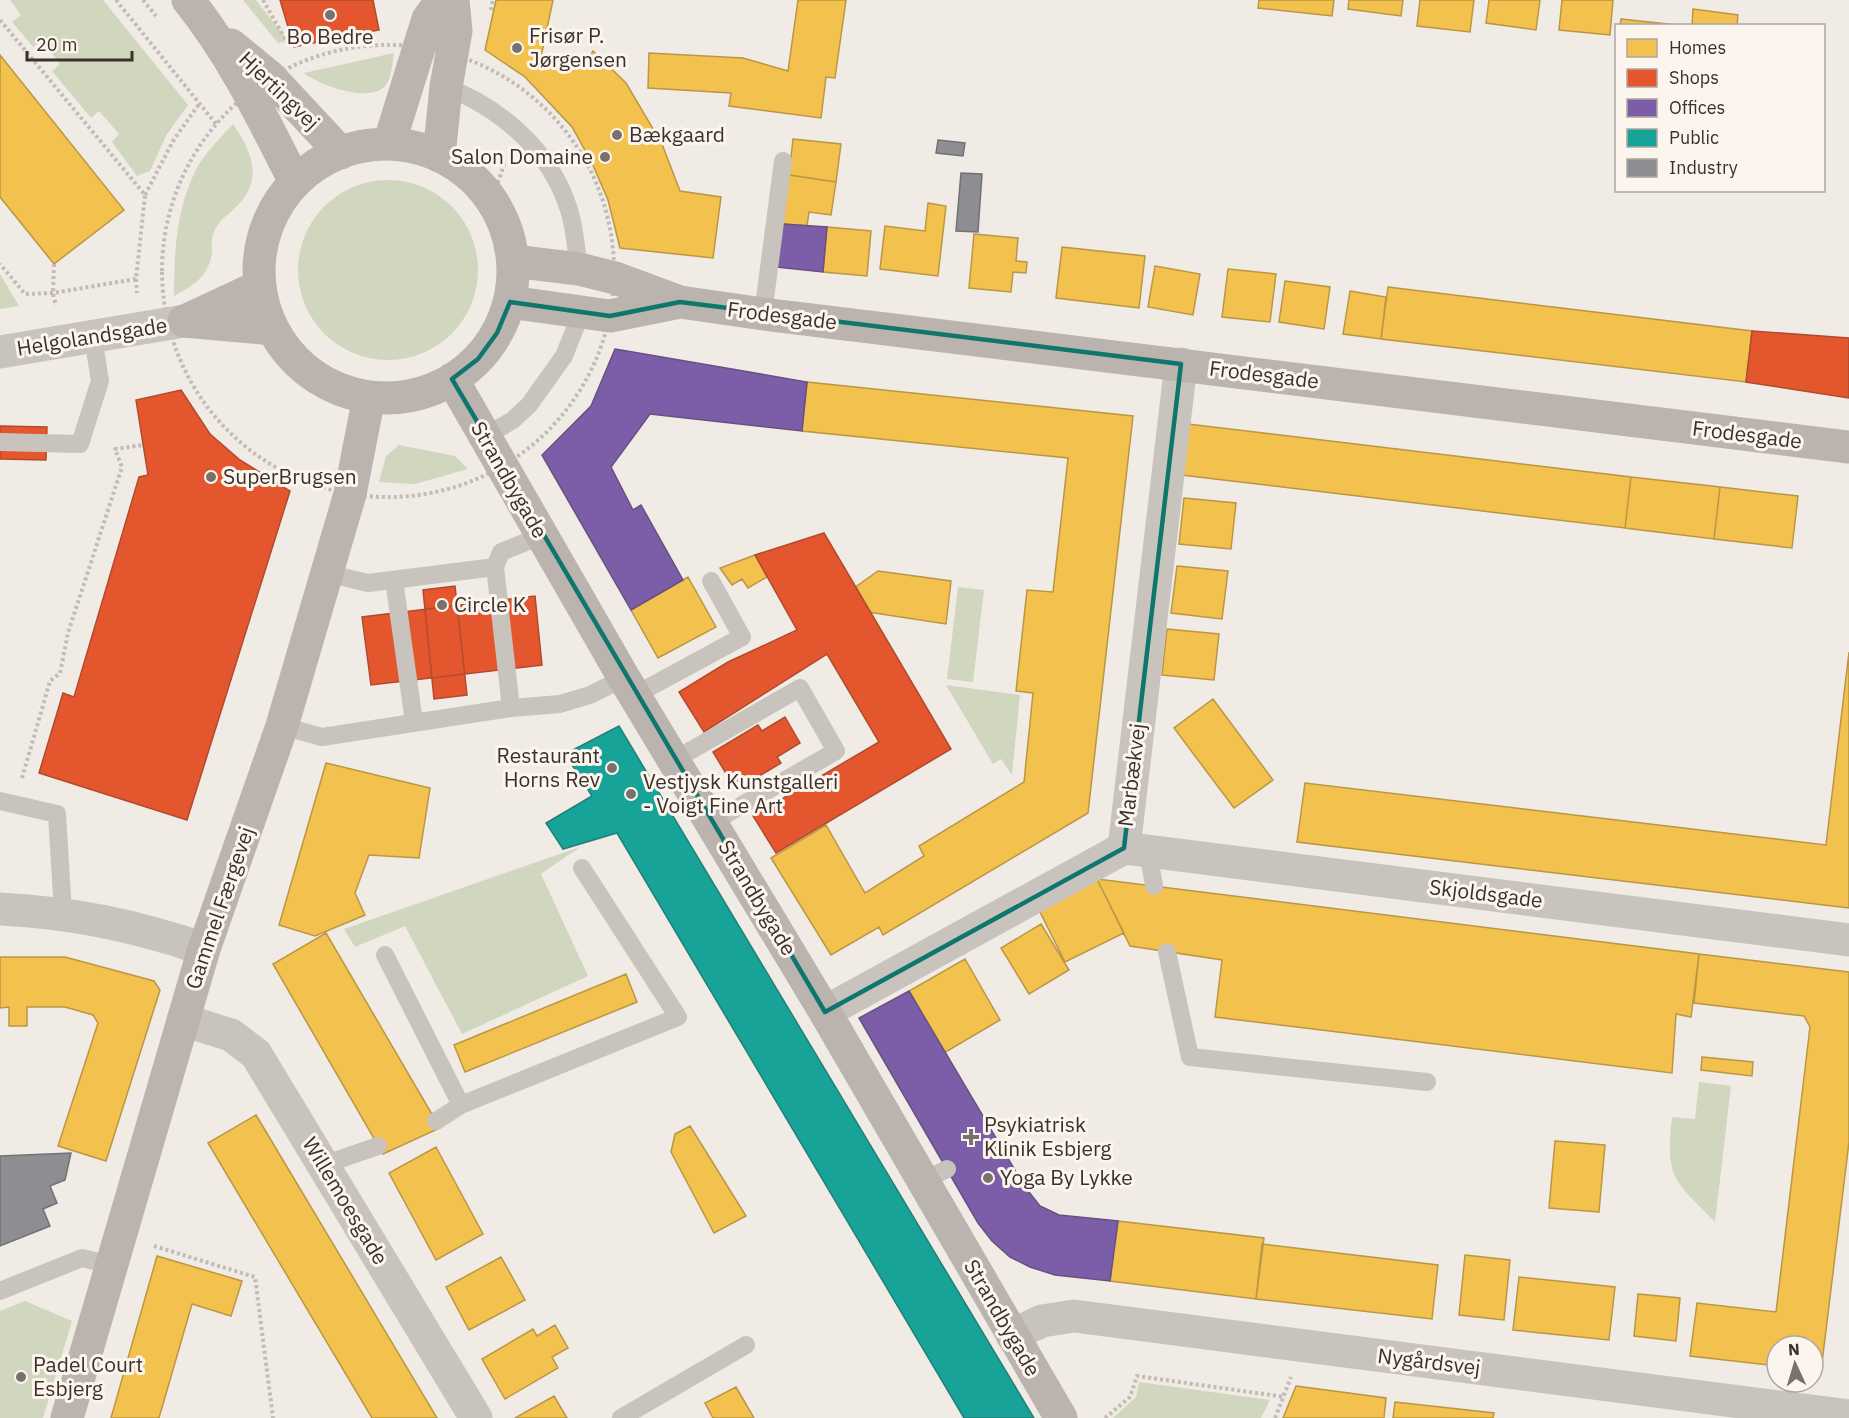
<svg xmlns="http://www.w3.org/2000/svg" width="1849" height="1418" viewBox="0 0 1849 1418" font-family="'IBM Plex Sans',sans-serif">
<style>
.green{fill:#d1d6bf}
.homes{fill:#f2c14e;stroke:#bb9644;stroke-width:1.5}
.shops{fill:#e4572e;stroke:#b14b2d;stroke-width:1.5}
.offices{fill:#7b5ea7;stroke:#685082;stroke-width:1.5}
.public{fill:#17a398;stroke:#228077;stroke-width:1.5}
.industry{fill:#8d8d92;stroke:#747173;stroke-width:1.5}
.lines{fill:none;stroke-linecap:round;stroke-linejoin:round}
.path{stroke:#c2bbb6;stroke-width:4;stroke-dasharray:3 3;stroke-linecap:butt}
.lane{stroke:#c9c3be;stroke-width:18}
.street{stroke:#c9c3be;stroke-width:33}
.secondary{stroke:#bab3ae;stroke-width:33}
.marked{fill:none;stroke:#0f766e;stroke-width:4.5;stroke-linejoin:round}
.poi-dot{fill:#7a716c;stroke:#fbf5ee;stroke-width:2}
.labels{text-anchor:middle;stroke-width:6;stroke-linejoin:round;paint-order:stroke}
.poi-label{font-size:21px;fill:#3b302b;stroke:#fbf5ee;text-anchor:start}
.street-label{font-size:21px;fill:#3b302b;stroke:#fbf5ee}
</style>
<rect width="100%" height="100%" fill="#f0ebe5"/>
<path class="green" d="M10,0H103L188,105L167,134L150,171L137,176L112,142L119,134L99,111L91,118L52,71L60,64L42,40L33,47L12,22L21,15Z
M243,0H256L288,41L278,43Z
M394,53C392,64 392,81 383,88C365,102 319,85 304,73Z
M233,124C250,149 264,177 239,204C230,214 217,220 213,235C211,240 212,247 212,253C208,277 194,285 174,296C174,255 176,214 193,176C201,156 219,140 233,124Z
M298 270a90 90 0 1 1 180 0a90 90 0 1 1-180 0Z
M0,274L19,306L0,309Z
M399,445L455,456L468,469L415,484L379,482L386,456Z
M958,587L984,590L973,682L947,679Z
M946,685L1020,695L1012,775L1001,759L993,764Z
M580,847L541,874L588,976L462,1034L405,926L355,947L344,929Z
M1699,1082L1731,1086L1715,1222C1674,1180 1665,1179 1672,1117L1695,1119Z
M25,1301L72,1321L43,1418H0V1311Z
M1139,1382L1270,1400L1261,1418H1113L1136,1397Z"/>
<path class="homes" d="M496,0H553L541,57L587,62L593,51L626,83L662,144L680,191L721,197L713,258L620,248L608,200L592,163L572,127L525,77L485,50Z
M798,0H846L835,78L826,77L821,118L729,106L731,93L648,88L649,53L743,58L788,71Z
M1259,0H1334L1332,16L1258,8Z
M1349,0H1403L1401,16L1348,9Z
M1420,0H1474L1470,32L1417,26Z
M1489,0H1540L1536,30L1486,23Z
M1562,0H1613L1610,35L1559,30Z
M1693,9L1738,15L1737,26H1692Z
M1621,19L1677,25V26H1620Z
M0,55L124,210L54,264L0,197Z
M793,139L841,144L836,182L789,175Z
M789,175L836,182L831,215L809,212L807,226L783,224Z
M928,203L946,206L938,276L880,269L885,226L925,231Z
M827,227L871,231L867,276L823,272Z
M974,234L1018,238L1016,261L1027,262L1026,273L1013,272L1011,292L969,288Z
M1062,247L1145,256L1139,308L1056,298Z
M1155,266L1200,274L1193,315L1148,307Z
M1228,269L1276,274L1270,322L1222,317Z
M1285,281L1330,287L1324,329L1279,322Z
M1388,287L1752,331L1746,382L1381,339Z
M1350,291L1386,297L1381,339L1343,334Z
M807,382L1133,416L1088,813L883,935L879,927L831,955L771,858L826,825L865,893L924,856L919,846L1024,782L1033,693L1016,691L1027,590L1053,592L1068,458L802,431Z
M1188,424L1631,477L1625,528L1182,475Z
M1631,477L1720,487L1714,539L1625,528Z
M1720,487L1798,496L1792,548L1714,539Z
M1184,498L1236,503L1231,549L1179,544Z
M755,555L767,577L748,588L742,579L732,585L720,568Z
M1177,566L1228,571L1222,619L1171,613Z
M878,571L951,581L946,624L868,612L854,588Z
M688,577L716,627L658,658L631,610Z
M1167,629L1219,634L1214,680L1162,675Z
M1849,652V908L1297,842L1305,783L1826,845Z
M1213,699L1273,780L1234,808L1174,728Z
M326,763L430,788L419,858L369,855L355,893L365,915L315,936L279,925Z
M1097,879L1699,954L1691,1017L1676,1014L1672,1073L1215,1017L1222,960L1130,946Z
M1097,879L1124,933L1065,962L1038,908Z
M1041,924L1069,970L1029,994L1001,948Z
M326,933L440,1128L383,1154L273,964Z
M1699,954L1849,972V1142L1821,1371L1813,1370V1346H1777V1366L1690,1356L1697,1303L1776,1312L1810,1027L1804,1016L1694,1003Z
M0,957H65L154,981L160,990L106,1161L58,1146L98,1023L93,1015L65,1007H27V1026H9V1007L0,1008Z
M965,959L1000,1020L944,1053L909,991Z
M626,974L637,1002L465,1072L454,1045Z
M1702,1057L1753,1062L1752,1076L1701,1070Z
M256,1115L437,1418H372L208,1143Z
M690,1126L746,1216L714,1233L671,1152L675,1134Z
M1555,1141L1605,1145L1599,1212L1549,1208Z
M436,1147L483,1234L436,1260L389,1173Z
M1118,1221L1264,1238L1256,1299L1110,1281Z
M1262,1244L1438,1265L1432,1319L1256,1299Z
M1465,1255L1510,1260L1504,1320L1459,1315Z
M157,1256L242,1281L231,1316L192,1304L159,1418H111Z
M501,1257L525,1300L469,1330L446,1287Z
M1519,1277L1615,1287L1609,1340L1513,1330Z
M1638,1294L1680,1298L1676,1341L1634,1336Z
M555,1325L568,1348L552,1357L558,1368L505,1399L482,1359L533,1329L537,1336Z
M1296,1386L1386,1398L1384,1418H1283Z
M736,1387L754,1418H713L705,1403Z
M554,1396L567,1418H515Z
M1395,1402L1494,1413L1493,1418H1393Z"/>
<path class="shops" d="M280,0H373L379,30L294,47Z
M1752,331L1849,338V398L1746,382Z
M181,390L210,434L240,460L290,491L187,820L39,773L63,693L74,697L139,477L148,475L136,400Z
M0,426L47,427L46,460L0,459Z
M824,533L951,749L776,853L753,816L879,742L827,654L704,732L679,692L728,662L797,630L755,555Z
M455,586L467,695L434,699L423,590Z
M535,596L542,665L371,685L362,617Z
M785,717L800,743L777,757L781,763L736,790L713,752L758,725L762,731Z"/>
<path class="offices" d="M783,224L827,227L823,272L777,267Z
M615,349L807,382L802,431L650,414L611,467L633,510L641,505L683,580L631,610L542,455L591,406Z
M909,991L1025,1187L1040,1206L1059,1215L1118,1221L1110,1281L1055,1275L1030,1267L1010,1257L992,1241L978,1223L859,1018Z"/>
<path class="public" d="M619,726L1034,1418H964L617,833L563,849L546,823L592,796L565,754Z"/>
<path class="industry" d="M938,140L965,143L963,156L936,153Z
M961,173L982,174L978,232L956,231Z
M71,1153L65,1180L50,1186L57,1203L43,1209L50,1226L0,1246V1156Z"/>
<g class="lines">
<path class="path" d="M116,0L216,124
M143,0L156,16
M263,0L288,44
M491,10L493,0
M0,20L145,195L136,279L53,293L25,294L0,264
M162 271a226 226 0 1 1 452 0a226 226 0 1 1-452 0Z
M145,195L173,141L199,104
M492,200L504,165L502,156
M269,206L271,217
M54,264L53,293L56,306
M136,279L137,293
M22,778L50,681L60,673L68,633L122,467L115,449L143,445
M154,1246L255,1277L273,1418
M1105,1418L1130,1397L1137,1376L1285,1397
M1275,1418L1291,1377"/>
<path class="lane" d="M446,87C501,108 551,151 569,210C575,228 576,250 579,269
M763,314L783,161
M484,437L513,420L529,405L564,356L582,311
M0,442L80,444L100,381L93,337
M495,567L511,708
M326,573L368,583L495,567L501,552L541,536
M394,580L414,722
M635,695L742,637L711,581
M282,726L322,737L511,708L560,704L590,695L624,678
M674,760L800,688L836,751L711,823
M0,801L57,814L63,913
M1148,851L1154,886
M1167,952L1190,1057L1427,1082
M385,955L461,1105L678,1017L582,868
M436,1121L461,1105
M323,1165L378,1146
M923,1181L947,1169
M0,1291L82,1258L111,1265
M621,1418L746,1345"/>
<path class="street" d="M0,352L184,321
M1124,848L1849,940
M0,909C74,913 133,925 204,949
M825,1012L1124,848L1181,364
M183,1020L231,1035L256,1054L476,1418
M1012,1335L1042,1321L1074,1316L1849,1416"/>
<path class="secondary" d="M188,0C233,56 263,119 295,182
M231,45L270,77L341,153
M389,144L428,19L442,0
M259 271a127 127 0 1 1 254 0a127 127 0 1 1-254 0Z
M439,156L446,87L456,31L453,0
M513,261L579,269L615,278L680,302L763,314L1849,447
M510,302L610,316L680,302
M184,321L273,329
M185,321L260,286
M452,379L624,678L825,1012L1061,1418
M67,1418L204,949L282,726L350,494L369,397"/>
</g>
<path class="marked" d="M510,302L610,316L680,302L1181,364L1124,848L825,1012L452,379L478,359L497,333Z"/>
<g class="poi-dot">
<circle cx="330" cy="15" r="6"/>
<circle cx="517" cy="48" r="6"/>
<circle cx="617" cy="135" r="6"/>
<circle cx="605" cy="157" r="6"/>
<circle cx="211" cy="477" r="6"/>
<circle cx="442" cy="605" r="6"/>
<circle cx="612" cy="768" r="6"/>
<circle cx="631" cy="794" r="6"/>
<path d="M968 1128h6v6h6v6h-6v6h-6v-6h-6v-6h6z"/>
<circle cx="988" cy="1178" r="6"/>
<circle cx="21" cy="1377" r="6"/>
</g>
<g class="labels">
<g class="poi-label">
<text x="529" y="43">Frisør P.<tspan x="529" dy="24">Jørgensen</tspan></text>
<text x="330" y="44" text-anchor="middle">Bo Bedre</text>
<text x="629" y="142">Bækgaard</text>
<text x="593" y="164" text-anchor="end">Salon Domaine</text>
<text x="223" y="484">SuperBrugsen</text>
<text x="454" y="612">Circle K</text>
<text x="600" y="763" text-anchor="end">Restaurant<tspan x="600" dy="24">Horns Rev</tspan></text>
<text x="643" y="789">Vestjysk Kunstgalleri<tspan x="643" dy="24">- Voigt Fine Art</tspan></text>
<text x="984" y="1132">Psykiatrisk<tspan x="984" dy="24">Klinik Esbjerg</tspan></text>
<text x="1000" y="1185">Yoga By Lykke</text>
<text x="33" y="1372">Padel Court<tspan x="33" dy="24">Esbjerg</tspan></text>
</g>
<g class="street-label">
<text transform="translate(279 91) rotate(44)" y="7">Hjertingvej</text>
<text transform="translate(782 316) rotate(7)" y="7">Frodesgade</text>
<text transform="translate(92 337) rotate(-9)" y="7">Helgolandsgade</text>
<text transform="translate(1264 375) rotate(7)" y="7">Frodesgade</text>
<text transform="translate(1747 435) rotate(7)" y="7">Frodesgade</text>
<text transform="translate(509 480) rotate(60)" y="7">Strandbygade</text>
<text transform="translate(1132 775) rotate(-83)" y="7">Marbækvej</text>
<text transform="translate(1486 894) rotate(7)" y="7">Skjoldsgade</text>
<text transform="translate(757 898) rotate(59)" y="7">Strandbygade</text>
<text transform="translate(220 908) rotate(-71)" y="7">Gammel Færgevej</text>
<text transform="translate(345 1201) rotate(59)" y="7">Willemoesgade</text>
<text transform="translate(1002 1318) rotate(60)" y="7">Strandbygade</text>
<text transform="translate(1429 1362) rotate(7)" y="7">Nygårdsvej</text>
</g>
</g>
<rect x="1615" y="24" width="210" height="168" fill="#fbf5ee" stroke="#aea6a0" stroke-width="1.5"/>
<rect x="1627" y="39" width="30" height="18" fill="#f2c14e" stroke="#aea6a0" stroke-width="1.5"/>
<text x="1669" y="54" font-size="18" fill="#3b302b">Homes</text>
<rect x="1627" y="69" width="30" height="18" fill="#e4572e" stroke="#aea6a0" stroke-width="1.5"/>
<text x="1669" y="84" font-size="18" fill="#3b302b">Shops</text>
<rect x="1627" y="99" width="30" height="18" fill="#7b5ea7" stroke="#aea6a0" stroke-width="1.5"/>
<text x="1669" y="114" font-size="18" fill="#3b302b">Offices</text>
<rect x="1627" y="129" width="30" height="18" fill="#17a398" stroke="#aea6a0" stroke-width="1.5"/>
<text x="1669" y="144" font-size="18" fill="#3b302b">Public</text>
<rect x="1627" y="159" width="30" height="18" fill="#8d8d92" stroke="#aea6a0" stroke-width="1.5"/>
<text x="1669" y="174" font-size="18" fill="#3b302b">Industry</text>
<g transform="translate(1795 1364) rotate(356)"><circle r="28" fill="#fbf5ee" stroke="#aea6a0" stroke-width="1.5"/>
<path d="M0-4.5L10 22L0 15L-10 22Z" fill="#7a716c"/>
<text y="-9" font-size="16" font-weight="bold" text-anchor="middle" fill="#3b302b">N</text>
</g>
<path d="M27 51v9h105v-9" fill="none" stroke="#3b302b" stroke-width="3"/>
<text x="36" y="51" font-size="18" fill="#3b302b" stroke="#fbf5ee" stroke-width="4.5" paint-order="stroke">20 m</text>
</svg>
